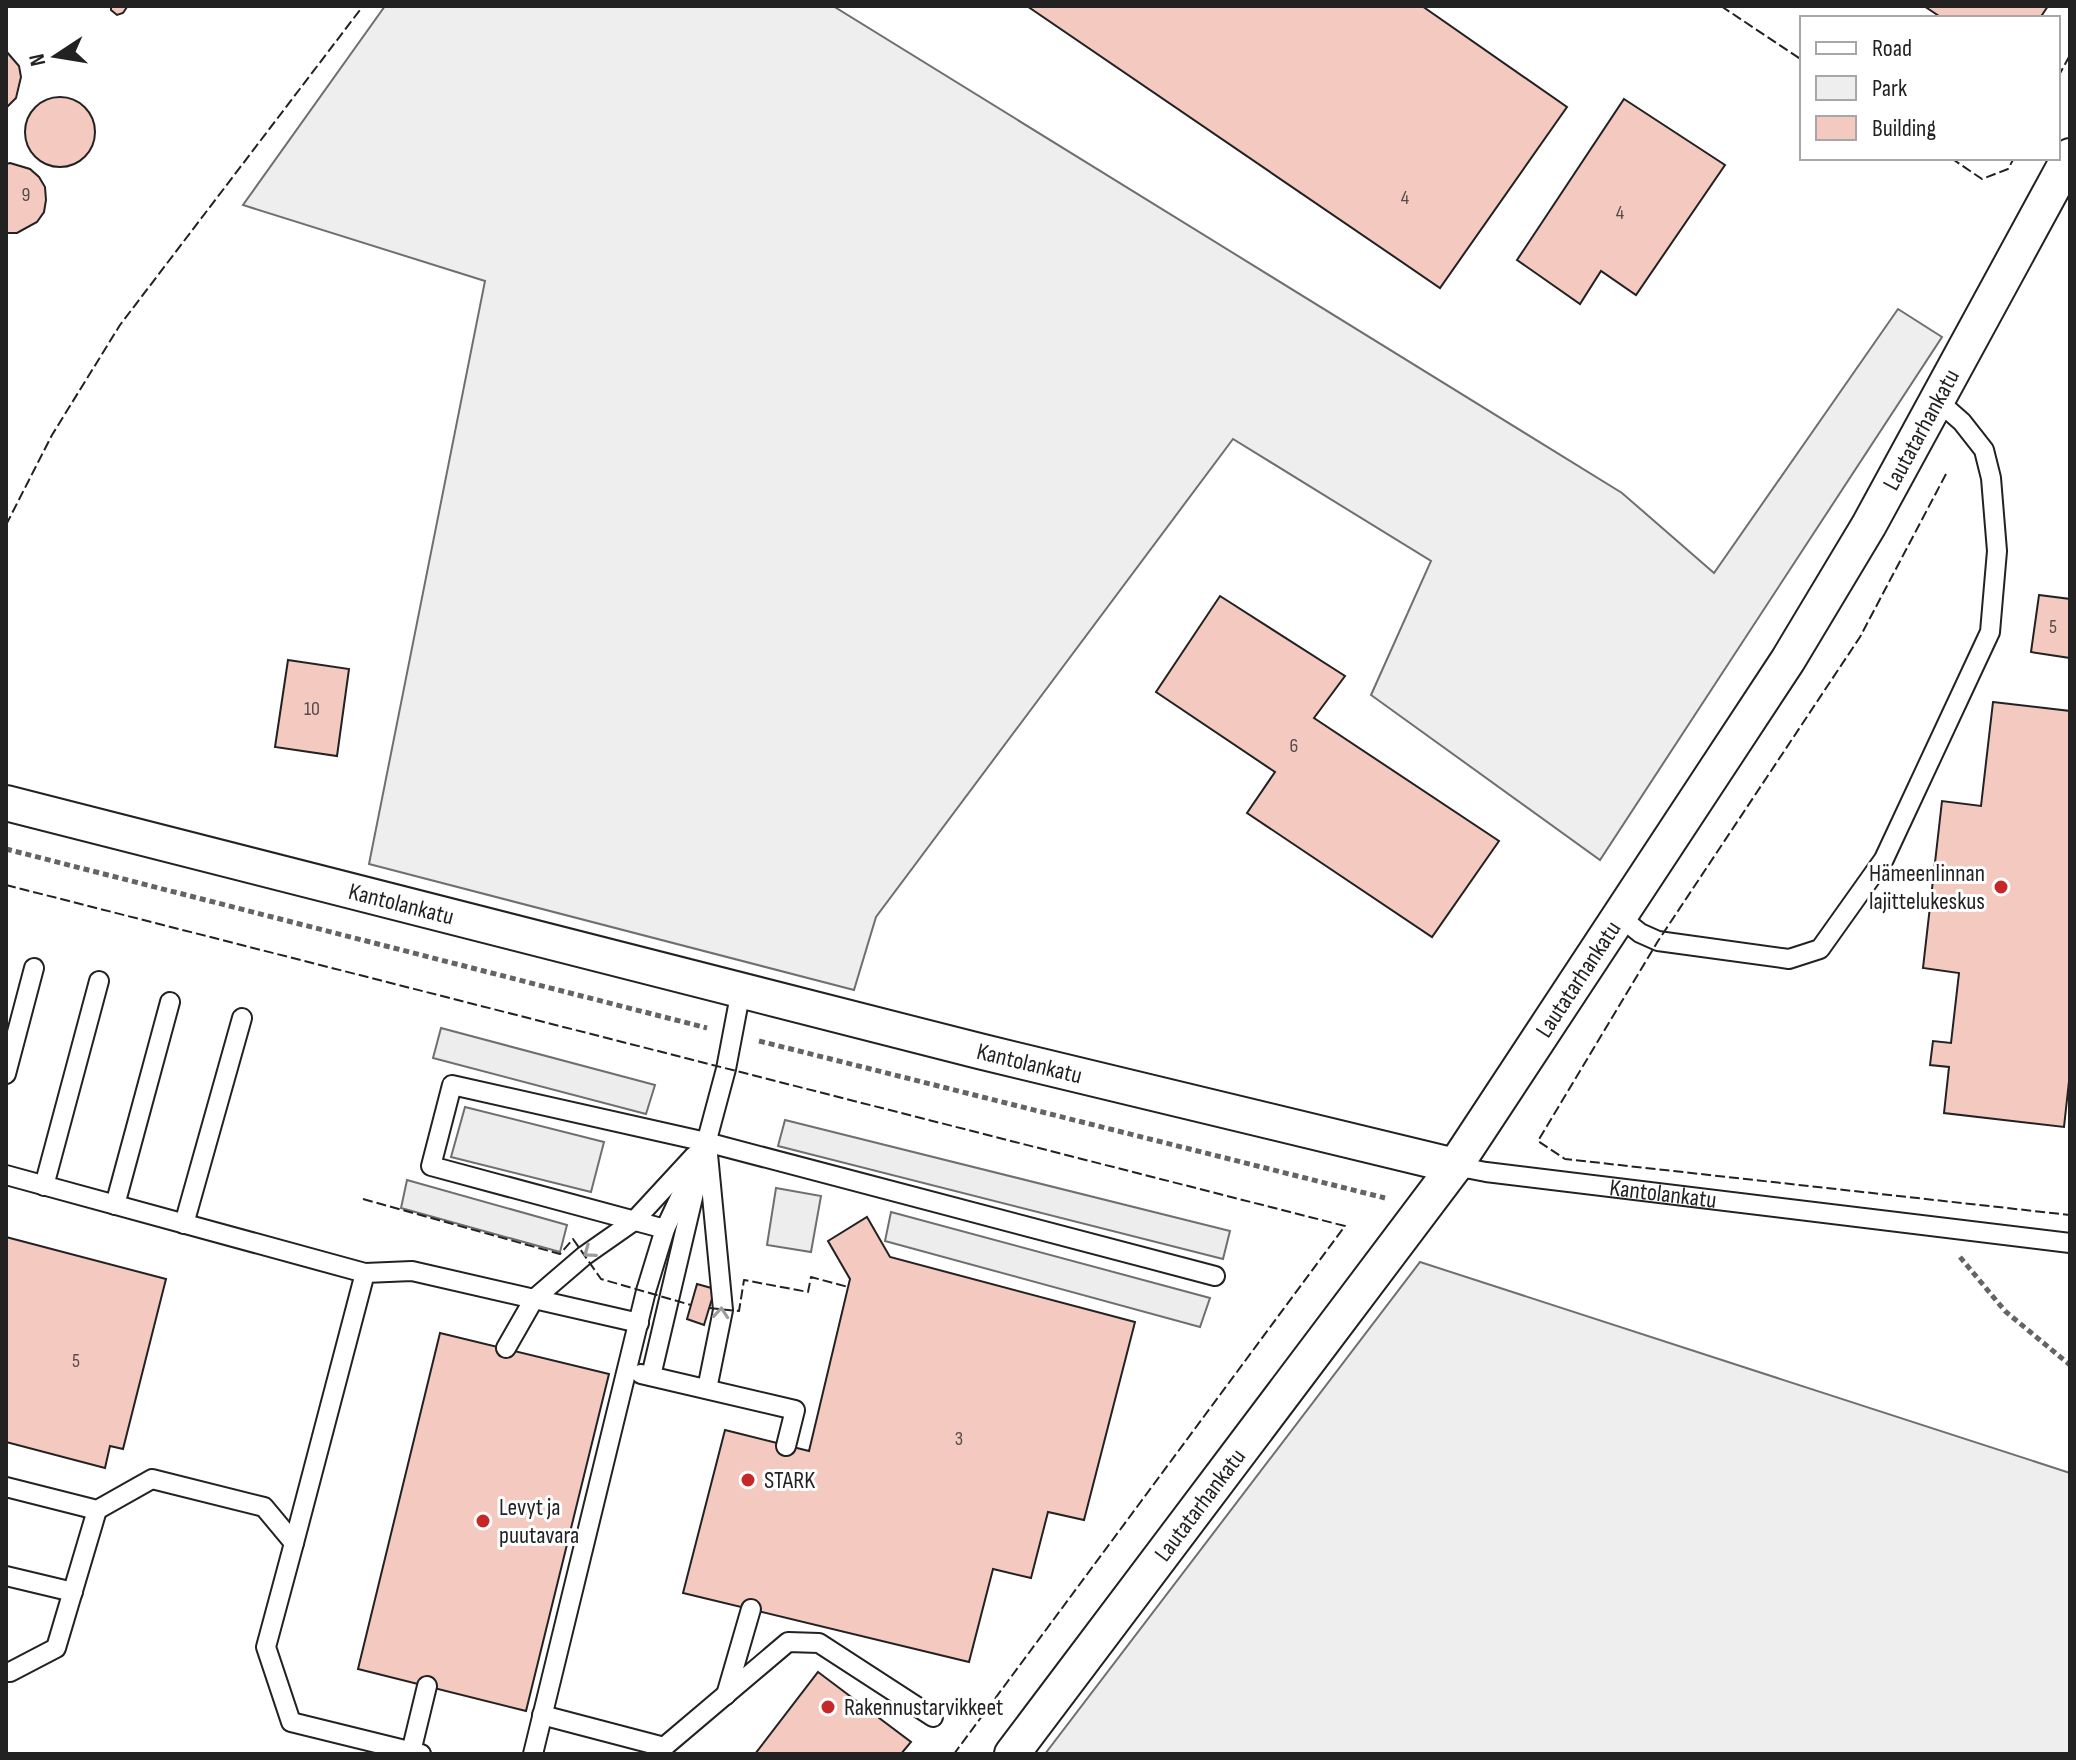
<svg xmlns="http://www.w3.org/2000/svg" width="2076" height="1760" viewBox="0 0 2076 1760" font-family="'Sofia Sans Condensed',sans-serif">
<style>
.green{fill:#eee;stroke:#6f6f6f;stroke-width:2}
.parking{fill:#ededed;stroke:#6f6f6f;stroke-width:2}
.building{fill:#f3c9c0;stroke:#222;stroke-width:2}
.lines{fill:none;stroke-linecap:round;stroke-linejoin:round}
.lane-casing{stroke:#222;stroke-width:22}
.street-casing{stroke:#222;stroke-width:38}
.path{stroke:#646464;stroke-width:5;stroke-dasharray:6 4;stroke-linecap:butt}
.lane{stroke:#fff;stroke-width:18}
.street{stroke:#fff;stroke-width:34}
.fence{stroke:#222;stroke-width:2;stroke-dasharray:10 4;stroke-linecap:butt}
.oneway{stroke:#9c9c9c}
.poi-dot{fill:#c62828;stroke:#fff;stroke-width:3}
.labels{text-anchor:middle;stroke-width:6;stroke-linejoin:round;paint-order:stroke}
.number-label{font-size:20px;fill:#564c4a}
.street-label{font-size:24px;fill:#222;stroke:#fff}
.poi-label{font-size:24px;fill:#222;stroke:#fff;text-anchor:start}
</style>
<rect width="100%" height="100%" fill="#fff"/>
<path class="green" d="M385,6H833L1622,493L1714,573L1898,309L1942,337L1600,860L1371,695L1431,561L1233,439L876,917L854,990L369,864L485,281L243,205Z
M1420,1262L2070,1473V1754H1045Z"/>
<path class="parking" d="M441,1028L655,1085L646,1114L433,1058Z
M465,1107L604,1142L591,1192L451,1157Z
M785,1120L1230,1231L1223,1259L778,1146Z
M407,1180L567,1225L560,1252L401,1208Z
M776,1188L821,1196L811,1252L767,1245Z
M891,1212L1210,1298L1200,1327L885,1241Z"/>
<path class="building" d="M111,6H127V7L123,13L117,15L111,10Z
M1027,6H1422L1567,107L1440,288Z
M1924,6H2048L2040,18H1942Z
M6,51L19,66L21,77L16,98L6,108Z
M25 132a35 35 0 1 1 70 0a35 35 0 1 1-70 0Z
M1624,99L1725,165L1636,295L1601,271L1580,304L1517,260Z
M10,163L30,169L39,177L45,187L46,200L44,212L37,222L17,233H6V164Z
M2039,595L2070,599V658L2031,652Z
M1220,596L1345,676L1314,718L1499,841L1432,937L1247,813L1275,772L1156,692Z
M288,660L349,669L337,756L275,747Z
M1993,702L2070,711V1072L2064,1127L1944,1113L1949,1067L1930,1065L1933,1041L1951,1043L1959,973L1923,968L1942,801L1981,806Z
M867,1217L890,1257L1135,1322L1084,1520L1048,1512L1031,1578L993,1569L969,1662L683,1593L725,1430L809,1451L850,1279L828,1241Z
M6,1237L166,1279L123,1449L110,1446L105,1468L6,1442Z
M697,1284L715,1289L704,1325L687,1319Z
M440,1333L609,1374L526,1711L358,1669Z
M818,1672L911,1742L901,1754H755Z"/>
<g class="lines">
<g class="lane-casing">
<g id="lane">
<path d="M1619,916L1640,933L1658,941L1789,959L1820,949L1884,859L1990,632L1997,551L1991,478L1984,450L1962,422L1937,400"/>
<path d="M6,1074L34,968"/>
<path d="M707,1144L723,1310L707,1389"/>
<path d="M704,1151L726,1069L741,990"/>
<path id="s1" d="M1455,1166L1486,1172L2070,1243"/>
<path d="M6,1175L365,1273"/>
<path d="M44,1186L99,981"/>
<path d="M115,1205L170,1002"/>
<path d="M184,1224L242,1018"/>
<path d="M665,1229L431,1166L452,1085L706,1142L1215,1276"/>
<path d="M506,1348L534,1299L584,1256L634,1221L694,1156"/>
<path d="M641,1374L795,1410L786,1446"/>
<path d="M651,1376L698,1176"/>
<path d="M6,1487L97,1510L152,1479L264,1507L294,1543L266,1647L291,1722L421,1754"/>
<path d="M294,1543L365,1273L412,1271L639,1323"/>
<path d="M6,1576L73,1592"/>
<path d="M6,1672H10L56,1648L97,1510"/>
<path d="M726,1695L751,1609"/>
<path d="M542,1715L664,1747"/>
<path d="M411,1752L427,1686"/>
<path d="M533,1754L646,1291L665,1229L706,1142"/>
<path d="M663,1754L664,1747L788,1642L819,1643L933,1717"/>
</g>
</g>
<g class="street-casing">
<g id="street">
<path id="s2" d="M6,803L979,1051L1455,1166"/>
<path id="s3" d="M1012,1754L1455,1166L1788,660L1869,525L2070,156"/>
</g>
</g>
<path class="path" d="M6,849L707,1028
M759,1041L1385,1198
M1960,1257L2005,1311L2070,1365"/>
<use href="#lane" class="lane"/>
<use href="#street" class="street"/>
<path class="fence" d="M1721,6L1802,60
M2058,77L2070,55
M1951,158L1982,179L2008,169L2014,158
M1946,474L1860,637L1658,941L1538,1141L1565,1159L2070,1215
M6,525L52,435L120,325L363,6
M6,885L1345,1226L954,1754
M363,1199L560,1254L573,1239L601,1279L691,1305
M709,1308L739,1311L744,1280L808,1292L811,1277L848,1287"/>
</g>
<defs><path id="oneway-chevron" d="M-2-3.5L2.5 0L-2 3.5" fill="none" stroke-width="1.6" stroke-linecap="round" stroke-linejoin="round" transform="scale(2)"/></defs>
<g class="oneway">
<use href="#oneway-chevron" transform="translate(589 1252) rotate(144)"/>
<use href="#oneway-chevron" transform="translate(721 1313) rotate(-85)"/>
</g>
<g class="poi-dot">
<circle cx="2001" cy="887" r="8"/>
<circle cx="748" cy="1480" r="8"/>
<circle cx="483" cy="1521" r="8"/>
<circle cx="828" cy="1707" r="8"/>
</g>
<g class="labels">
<g class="number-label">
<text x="26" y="201">9</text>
<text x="1405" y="204">4</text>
<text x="1620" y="219">4</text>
<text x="2053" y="633">5</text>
<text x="312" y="715">10</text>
<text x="1294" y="752">6</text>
<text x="76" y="1367">5</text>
<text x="959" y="1445">3</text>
</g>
<g class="street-label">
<text dy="8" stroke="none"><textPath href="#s3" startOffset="1608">Lautatarhankatu</textPath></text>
<text dy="8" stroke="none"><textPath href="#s2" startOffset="408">Kantolankatu</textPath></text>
<text dy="8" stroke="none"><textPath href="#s3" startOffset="960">Lautatarhankatu</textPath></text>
<text dy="8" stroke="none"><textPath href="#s2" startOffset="1056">Kantolankatu</textPath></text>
<text dy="8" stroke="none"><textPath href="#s1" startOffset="210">Kantolankatu</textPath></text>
<text dy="8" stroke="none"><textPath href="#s3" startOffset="312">Lautatarhankatu</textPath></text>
</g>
<g class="poi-label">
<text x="1985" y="881" text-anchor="end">Hämeenlinnan<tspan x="1985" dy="28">lajittelukeskus</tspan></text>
<text x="764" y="1488">STARK</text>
<text x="499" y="1515">Levyt ja<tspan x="499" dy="28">puutavara</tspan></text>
<text x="844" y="1715">Rakennustarvikkeet</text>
</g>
</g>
<rect width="2076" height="1760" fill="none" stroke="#222222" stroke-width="16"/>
<rect x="1800" y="16" width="260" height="144" fill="#ffffff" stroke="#a7a7a7" stroke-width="2"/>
<rect x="1816" y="42" width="40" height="12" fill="#ffffff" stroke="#a7a7a7" stroke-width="2"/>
<text x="1872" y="56" font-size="24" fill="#222222">Road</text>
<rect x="1816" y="76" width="40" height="24" fill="#eeeeee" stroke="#a7a7a7" stroke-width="2"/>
<text x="1872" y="96" font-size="24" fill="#222222">Park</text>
<rect x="1816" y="116" width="40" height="24" fill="#f3c9c0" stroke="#a7a7a7" stroke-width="2"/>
<text x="1872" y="136" font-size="24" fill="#222222">Building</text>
<g transform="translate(56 56) rotate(258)" stroke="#ffffff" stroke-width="6" paint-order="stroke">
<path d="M0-6L14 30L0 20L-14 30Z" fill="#222222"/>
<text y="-12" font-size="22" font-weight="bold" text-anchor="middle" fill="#222222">N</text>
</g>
</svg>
